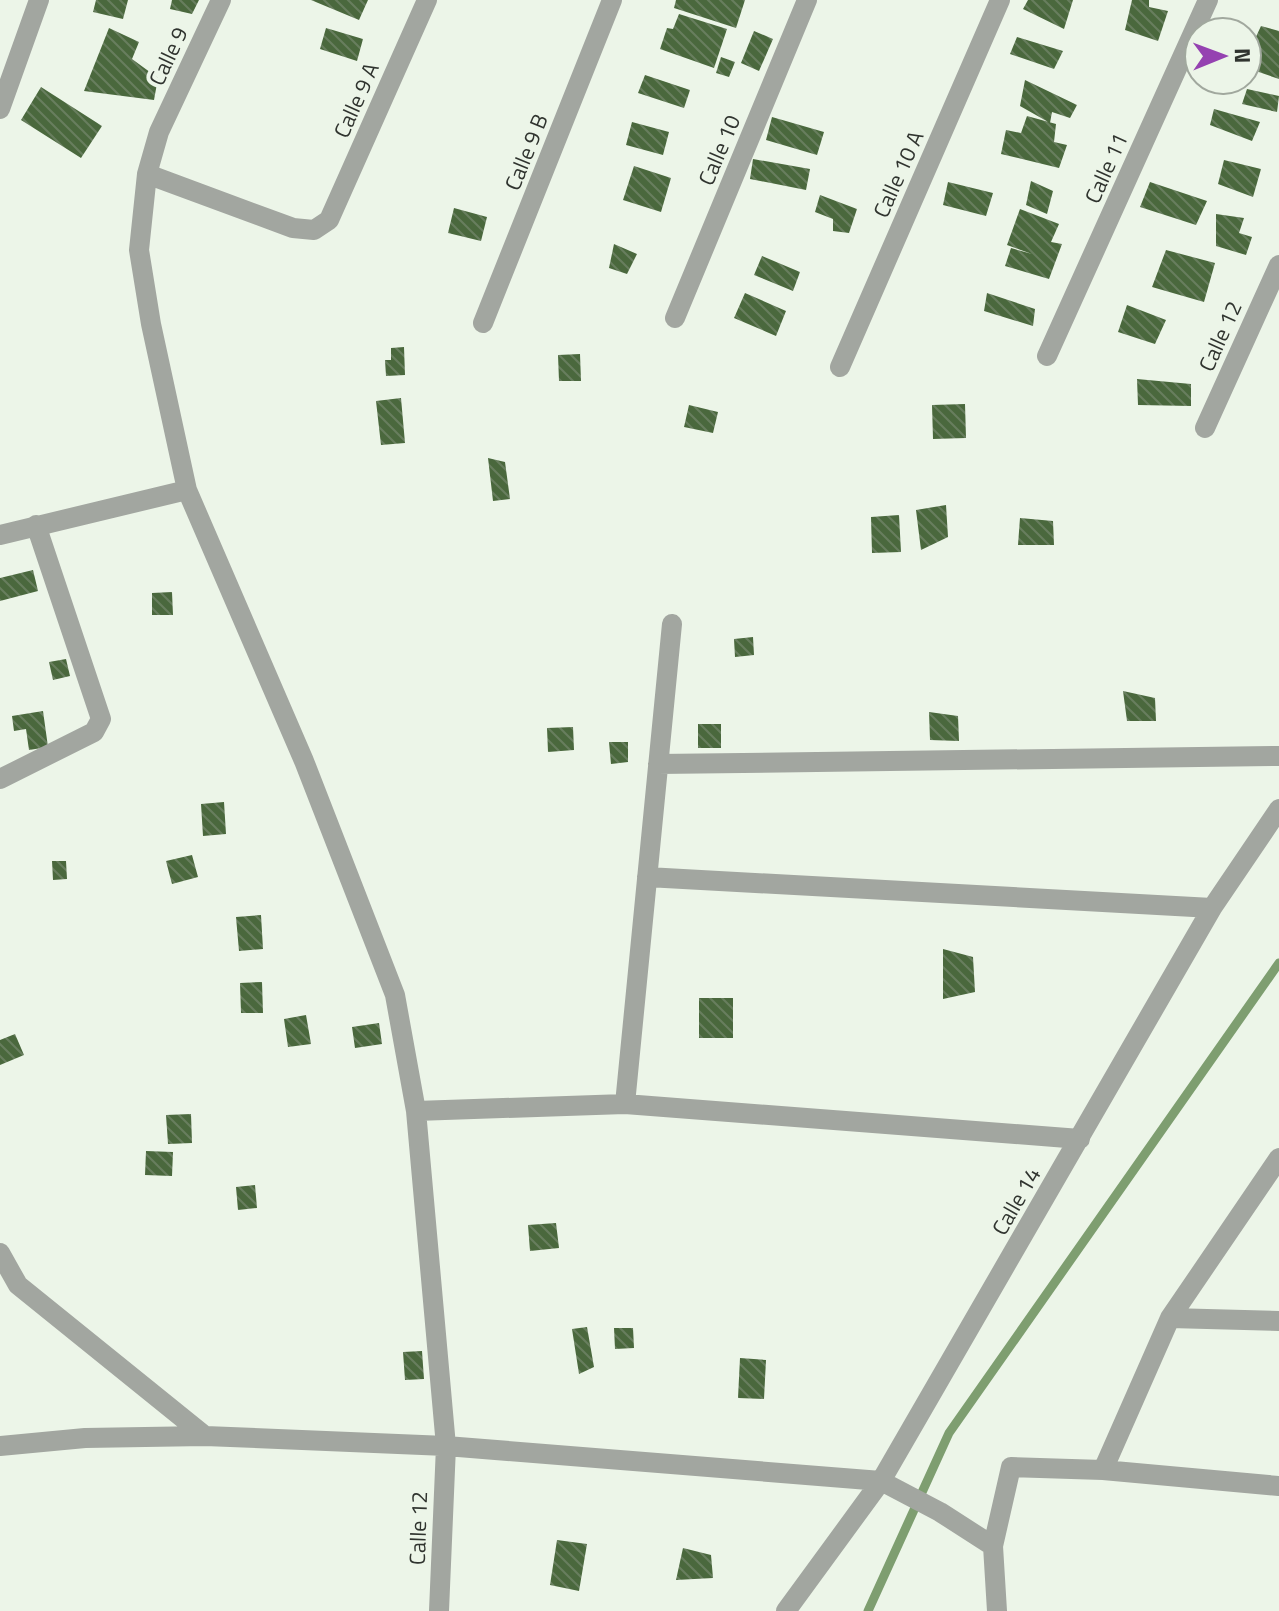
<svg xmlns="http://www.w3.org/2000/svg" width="1279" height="1611" viewBox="0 0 1279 1611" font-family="'Titillium Web',sans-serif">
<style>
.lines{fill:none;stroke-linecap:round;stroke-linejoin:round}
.stream{stroke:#7e9e70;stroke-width:9}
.building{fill:url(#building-back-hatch)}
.street{stroke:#a2a6a0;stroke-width:20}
.labels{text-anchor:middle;stroke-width:8;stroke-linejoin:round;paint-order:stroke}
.street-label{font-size:22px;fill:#30342f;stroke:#ecf5e8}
</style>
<defs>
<pattern id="building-back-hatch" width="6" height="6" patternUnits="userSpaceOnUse" patternTransform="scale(2)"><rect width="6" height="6" fill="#4a683d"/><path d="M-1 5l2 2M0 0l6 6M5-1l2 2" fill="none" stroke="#687e5e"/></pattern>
</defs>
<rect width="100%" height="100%" fill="#ecf5e8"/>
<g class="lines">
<path class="stream" d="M868,1611L949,1433L1279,963"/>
</g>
<path class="building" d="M96,0H128L123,19L93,12Z
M172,0H199L192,14L170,9Z
M311,0H368L359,20Z
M676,0H745L736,28L674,8Z
M1028,0H1073L1064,29L1023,9Z
M1132,0H1149V7L1168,11L1158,41L1125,30Z
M679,14L727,29L714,68L660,49L667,28L673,29Z
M1261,26L1279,31V79L1247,68V56Z
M109,28L139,42L132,59L158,78L154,100L84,91Z
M326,28L363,39L357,61L320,49Z
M754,31L773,39L759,71L741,63Z
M1017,37L1063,51L1054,69L1010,54Z
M721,57L735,62L729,77L716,73Z
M645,75L690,90L684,108L638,93Z
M1025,80L1077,105L1070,118L1052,112L1050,123L1020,106Z
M41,87L102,126L81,158L21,120Z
M1247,89L1279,96L1277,112L1242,104Z
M1214,109L1260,122L1252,141L1210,125Z
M1027,116L1056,124L1054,142L1067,145L1059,168L1001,154L1006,130L1021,133Z
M772,117L824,132L817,155L766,140Z
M632,122L669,132L663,155L626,145Z
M753,159L810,169L806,190L750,179Z
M1224,160L1261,169L1253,197L1218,184Z
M634,166L671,178L661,212L623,200Z
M1031,181L1053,191L1047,214L1026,205Z
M948,182L993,193L986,216L943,205Z
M1150,182L1207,201L1196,225L1140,207Z
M820,195L857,209L849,233L833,231V219L815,212Z
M454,208L487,217L481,241L448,233Z
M1020,209L1059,224L1051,242L1062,244L1049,279L1005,266L1011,248L1032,254L1007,245Z
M1216,214L1244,218L1239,233L1252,237L1246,255L1216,246Z
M614,244L637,254L627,274L609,268Z
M1166,250L1215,263L1204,302L1152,287Z
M762,256L800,272L793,291L754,275Z
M745,293L786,311L776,336L734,318Z
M987,293L1035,309L1033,326L984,311Z
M1127,305L1166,320L1155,344L1118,332Z
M404,347L405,375L386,376L385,360H391V348Z
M580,354L581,381H559L558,355Z
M1137,379L1191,384V406L1138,405Z
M401,398L405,443L381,445L376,401Z
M965,404L966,438L933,439L932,405Z
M689,405L718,412L713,433L684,427Z
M488,458L505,462L510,499L493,501Z
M946,505L948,537L921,550L916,510Z
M899,515L901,552L872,553L871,517Z
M1020,518L1053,521L1054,545H1018Z
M33,570L38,591L0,601V578Z
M172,592L173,615H152V593Z
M753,637L754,655L735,657L734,639Z
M66,659L70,676L53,680L49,662Z
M1123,691L1155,698L1156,721H1127Z
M43,711L48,747L29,750L26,729L14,731L12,716Z
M929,712L958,716L959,741L930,740Z
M698,724H721V748H698Z
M573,727L574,750L548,752L547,728Z
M609,742H628V762L611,764Z
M224,802L226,834L203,836L201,804Z
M192,855L198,877L172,884L166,861Z
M52,861H66L67,879L53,880Z
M261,915L263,949L239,951L236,917Z
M943,949L973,957L975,992L943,999Z
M262,982L263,1013H241L240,983Z
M699,998H733V1038H699Z
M306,1015L311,1044L288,1047L284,1019Z
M379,1023L382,1044L355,1048L352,1027Z
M15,1034L24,1055L0,1065V1040Z
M191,1114L192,1143L168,1144L166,1115Z
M146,1151L173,1152L172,1176L145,1175Z
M255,1185L257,1208L238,1210L236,1187Z
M556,1223L559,1248L530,1251L528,1225Z
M587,1327L594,1367L579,1374L572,1329Z
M614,1328H633L634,1348L615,1349Z
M422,1351L424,1379L405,1380L403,1352Z
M740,1358L766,1360L764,1399L738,1398Z
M557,1540L587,1544L579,1591L550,1585Z
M683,1548L711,1555L713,1578L676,1580Z"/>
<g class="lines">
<path class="street" d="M221,0L159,132L147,174L139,250L151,324L187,490L304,761L395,995L416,1111L446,1446L439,1611
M0,109L39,0
M147,174L293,228L314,230L329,220L427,0
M675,318L807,0
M483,323L612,0
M1047,356L1208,0
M840,367L1000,0
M1205,428L1279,265
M0,535L187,490
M658,764L1279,756
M0,779L94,732L101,719L36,525
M647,877L1212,908
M625,1104L672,624
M416,1111L625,1104L1080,1139
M0,1253L18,1285L205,1436
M1170,1318L1279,1321
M0,1446L85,1438L205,1436L446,1446L881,1481L940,1512L993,1546
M1103,1470L1170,1318L1279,1158
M786,1611L881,1481L1212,908L1279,809
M997,1611L993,1546L1011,1467L1103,1470L1279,1486"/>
</g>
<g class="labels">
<g class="street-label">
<text transform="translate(168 56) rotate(-65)" y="8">Calle 9</text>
<text transform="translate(356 100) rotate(-66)" y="8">Calle 9 A</text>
<text transform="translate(719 150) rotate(-67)" y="8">Calle 10</text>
<text transform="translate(526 152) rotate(-68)" y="8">Calle 9 B</text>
<text transform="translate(1106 168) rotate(-66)" y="8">Calle 11</text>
<text transform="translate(898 174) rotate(-66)" y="8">Calle 10 A</text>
<text transform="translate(1220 336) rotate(-66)" y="8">Calle 12</text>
<text transform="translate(1016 1201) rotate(-60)" y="8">Calle 14</text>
<text transform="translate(418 1528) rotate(-88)" y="8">Calle 12</text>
</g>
</g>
<g transform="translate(1223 56) rotate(89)"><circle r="38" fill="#ecf5e8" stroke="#a1a89e" stroke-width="2"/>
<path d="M0-6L14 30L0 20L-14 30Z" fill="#9542b1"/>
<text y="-12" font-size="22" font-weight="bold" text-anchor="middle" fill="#30342f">N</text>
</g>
</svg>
